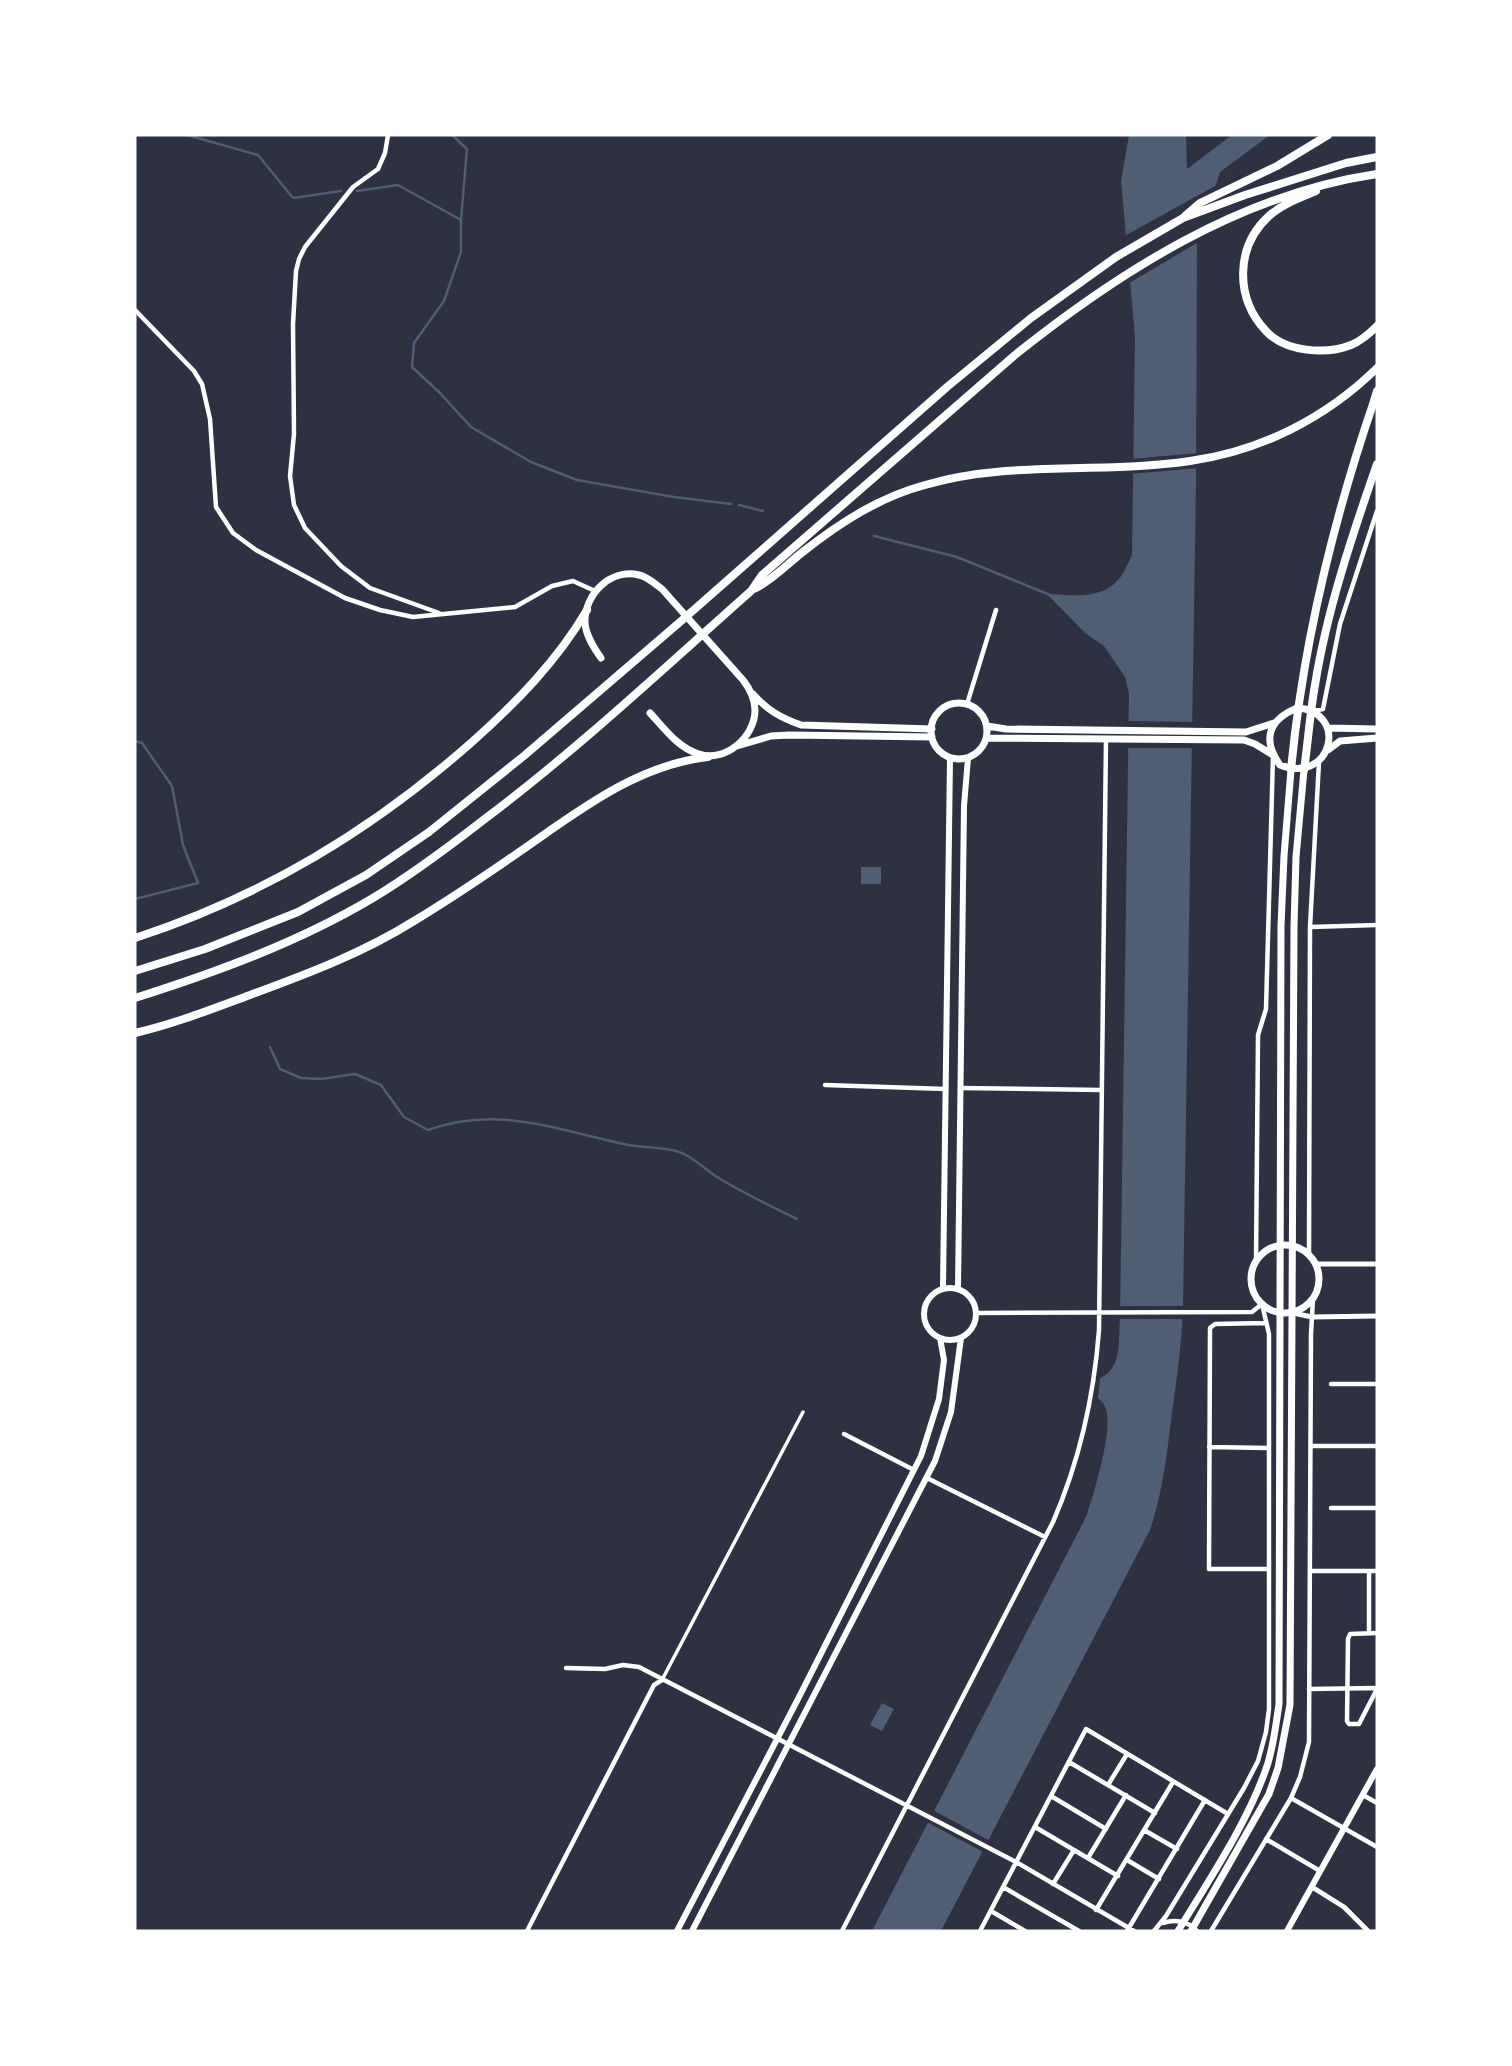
<svg xmlns="http://www.w3.org/2000/svg" width="1512" height="2066" viewBox="0 0 1512 2066" font-family="Quicksand,sans-serif">
<style>
.water{fill:#4f5d75}
.pier{fill:#2d3142}
.lines{fill:none;stroke-linecap:round;stroke-linejoin:round}
.stream{stroke:#4f5d75;stroke-width:2.5}
.pedestrian{stroke:#fff;stroke-width:3.5}
.minor{stroke:#fff;stroke-width:4.5}
.tertiary{stroke:#fff;stroke-width:5}
.secondary{stroke:#fff;stroke-width:6}
.primary{stroke:#fff;stroke-width:7}
.trunk{stroke:#fff;stroke-width:8}
.motorway{stroke:#fff;stroke-width:8}
</style>
<rect width="100%" height="100%" fill="#2d3142"/>
<path class="water" d="M1129,135H1186L1187,169L1232,135H1270L1220,172L1197,243L1196,484L1183,1306C1182,1342 1177,1377 1172,1413C1167,1453 1163,1492 1150,1530L941,1931H872L1086,1517C1093,1496 1115,1426 1105,1407C1104,1403 1101,1401 1098,1398L1100,1378C1123,1368 1118,1340 1120,1319L1129,693L1125,677L1104,646L1085,633L1047,594C1070,595 1101,600 1118,580C1124,574 1128,563 1132,555L1135,337L1121,181Z
M861,867H881V884H861Z
M882,1703L894,1709L882,1731L870,1725Z"/>
<path class="pier" d="M1215,186V199L1202,240L1126,285L1121,238Z
M1199,453V468L1129,474L1130,459Z
M1126,721L1195,722L1194,748H1125Z
M1117,1306H1187L1186,1319H1116Z
M931,1809L992,1842L985,1853L925,1821Z"/>
<g class="lines">
<path class="stream" d="M187,135L258,155L293,198L341,191
M452,135L467,149L461,220V252L444,301L414,343L412,367L439,392L471,427L531,462L577,480L674,497L731,504
M357,191L398,185L461,220
M739,505L763,511
M874,536L957,557L1050,595
M135,741L142,743L172,786L183,845L198,883L135,899
M270,1047L280,1069L301,1078L321,1079L355,1074L381,1085L404,1117L428,1130C499,1104 559,1131 628,1145C644,1148 673,1147 686,1155C697,1161 706,1170 717,1177C743,1193 770,1206 797,1219"/>
<path class="pedestrian" d="M662,1680L803,1412"/>
<path class="minor" d="M388,135L385,153L378,169L353,187L305,247L299,259L296,271L293,324L294,434L290,476L294,505L305,528L341,566L370,588L439,613
M135,310L194,371L202,384L210,419L216,507L233,533L256,550L345,598L380,610L413,617L515,607L552,586L573,581L595,591
M967,704L996,610
M1313,711L1323,709L1340,624L1377,511
M1310,927L1377,925
M825,1085L946,1089
M960,1088L1102,1090
M1309,1254L1310,927L1319,762
M1256,1261L1258,1035L1266,1009L1273,756
M977,1313L1252,1312L1262,1304L1269,1334V1709L1266,1732L1258,1761L1244,1788L1166,1916L1154,1931
M1266,1323L1215,1324L1210,1328L1209,1569H1268
M1331,1384H1377
M844,1434L914,1470
M1311,1446H1377
M1209,1447L1268,1448
M927,1478L1045,1537
M1331,1508H1377
M1310,1571H1377
M1369,1571V1633
M1377,1633L1350,1634L1348,1639L1347,1721L1349,1724H1359L1377,1689
M566,1668L605,1669L623,1665L639,1667L1016,1862L1134,1931
M1309,1689L1377,1688
M1069,1762L1155,1813
M1108,1785L1127,1754
M1363,1795L1377,1803
M1051,1796L1106,1829
M1291,1798L1377,1847
M1035,1827L1118,1876
M1144,1830L1177,1849
M1266,1839L1320,1871
M1088,1858L1126,1795
M1127,1860L1159,1879
M1053,1884L1074,1850
M1003,1887L1079,1931
M1096,1910L1173,1782
M991,1911L1025,1931
M1163,1923C1175,1919 1188,1921 1197,1931
M527,1931L654,1685L662,1680
M842,1931L1053,1522C1079,1462 1094,1396 1099,1330L1106,739
M980,1931L1086,1729L1228,1814
M1127,1931L1205,1800
M1211,1931L1291,1798L1300,1777L1309,1742L1311,1334L1313,1299"/>
<path class="tertiary" d="M1316,1264H1377
M1293,1313L1312,1317L1377,1316
M1312,1887L1344,1907L1368,1931"/>
<path class="secondary" d="M924 1314a26 26 0 1 1 52 0a26 26 0 1 1-52 0Z
M943,1288L950,758
M958,1288L964,806L968,758
M677,1931L798,1699L921,1456L939,1399L944,1360L940,1338
M692,1931L935,1461L951,1412L961,1338
M1287,1931L1377,1769"/>
<path class="primary" d="M601,658C594,648 586,636 585,623C584,595 610,568 639,575C648,577 655,584 662,589L743,680C750,689 755,698 755,710C755,737 725,763 699,754C678,748 664,728 650,713
M753,694C767,710 781,718 801,725L932,729
M931 731a28 28 0 1 1 56 0a28 28 0 1 1-56 0Z
M1297,708C1349,711 1333,785 1280,765C1262,740 1268,720 1297,708Z
M987,726L1006,729L1246,732L1274,723
M1328,728L1377,729
M987,738L1244,740L1255,744L1273,755
M737,746L771,736L789,735L932,737
M1328,750L1340,741L1377,738
M1251 1279a34 34 0 1 1 68 0a34 34 0 1 1-68 0Z
M1178,1931C1209,1880 1250,1819 1268,1763C1274,1743 1276,1724 1279,1704L1281,926L1284,856L1291,770
M1191,1931L1269,1794L1278,1768L1290,1705L1294,926L1296,857L1304,770"/>
<path class="trunk" d="M1291,770C1303,643 1333,521 1374,401
M1304,770C1308,742 1310,713 1315,685C1327,610 1352,536 1377,464"/>
<path class="motorway" d="M1316,191C1300,198 1282,204 1269,216C1235,247 1235,298 1266,331C1285,352 1326,355 1351,345C1361,341 1370,333 1377,326
M1185,216L1200,203L1277,166L1328,135
M1374,401L1377,391
M754,589C773,580 787,564 804,551C841,522 880,497 925,485C1012,460 1101,474 1190,461C1261,451 1326,418 1377,368
M135,938C263,896 371,831 472,742C516,703 557,661 587,610
M135,971L205,949L298,912L366,875L429,832L525,755L680,622L947,387L1031,318L1116,257L1183,218L1245,195L1346,163L1377,157
M135,998C217,972 299,942 373,898C413,874 450,846 486,818C579,748 664,668 751,591L762,575L1015,355C1120,271 1241,194 1377,174
M135,1033C174,1024 212,1009 250,995C307,974 363,953 414,921C452,898 489,873 525,848C581,809 638,765 708,757"/>
</g>
<rect width="1512" height="2066" fill="none" stroke="#ffffff" stroke-width="273"/>
</svg>
